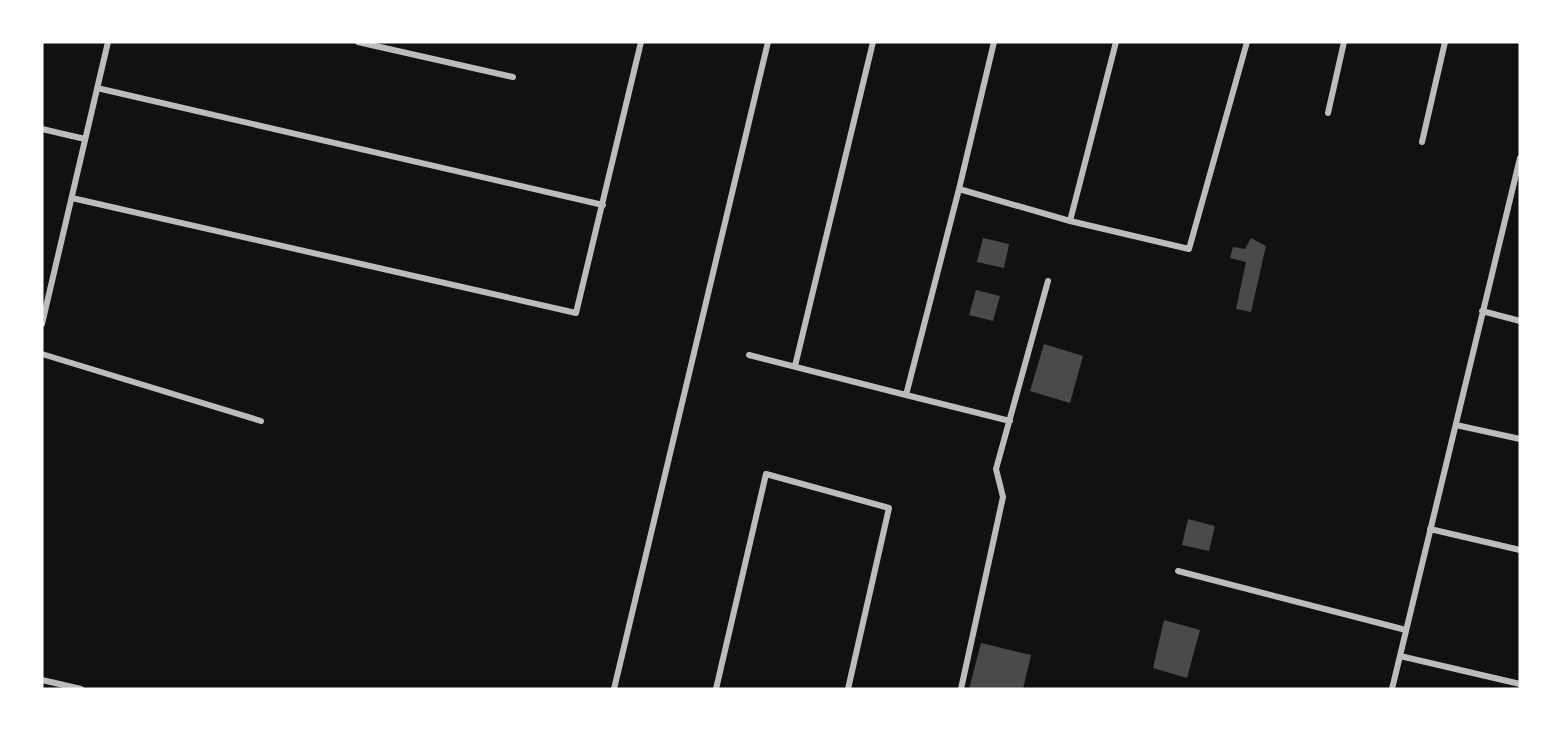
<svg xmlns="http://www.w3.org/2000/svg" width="1562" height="731" viewBox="0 0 1562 731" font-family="'PT Sans Narrow',sans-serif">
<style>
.building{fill:#4a4a4a}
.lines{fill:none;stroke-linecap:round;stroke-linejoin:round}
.minor{stroke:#bcbcbc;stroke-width:6}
</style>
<rect width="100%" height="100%" fill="#111"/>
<path class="building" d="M983,238L1009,244L1004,268L977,262Z
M1251,238L1266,246L1251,312L1236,309L1246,262L1230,258L1233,247L1245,249Z
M976,290L1000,296L993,321L969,315Z
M1044,344L1083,356L1070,403L1030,391Z
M1188,519L1215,526L1209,551L1182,545Z
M1164,620L1200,630L1187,678L1153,668Z
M981,643L1031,655L1023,689H969Z"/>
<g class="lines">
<path class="minor" d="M358,42L513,77
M97,88L603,205
M1328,113L1344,42
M42,129L85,139
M1422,142L1445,42
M959,189L1070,221L1189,249L1247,42
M72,198L576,313L641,42
M1070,221L1116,42
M1482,311L1520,321
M42,324L108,42
M42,354L261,421
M749,355L906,395L959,189L994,42
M795,366L873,42
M906,395L1010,421
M1456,425L1520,439
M1430,529L1520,550
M1178,571L1406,630
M1400,656L1520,684
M42,680L81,689
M614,689L768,42
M716,689L766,474L889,508L848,689
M961,689L1003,497L996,469L1048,281
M1392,689L1520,158"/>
</g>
<rect width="1562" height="731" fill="none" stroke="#ffffff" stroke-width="87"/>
</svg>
